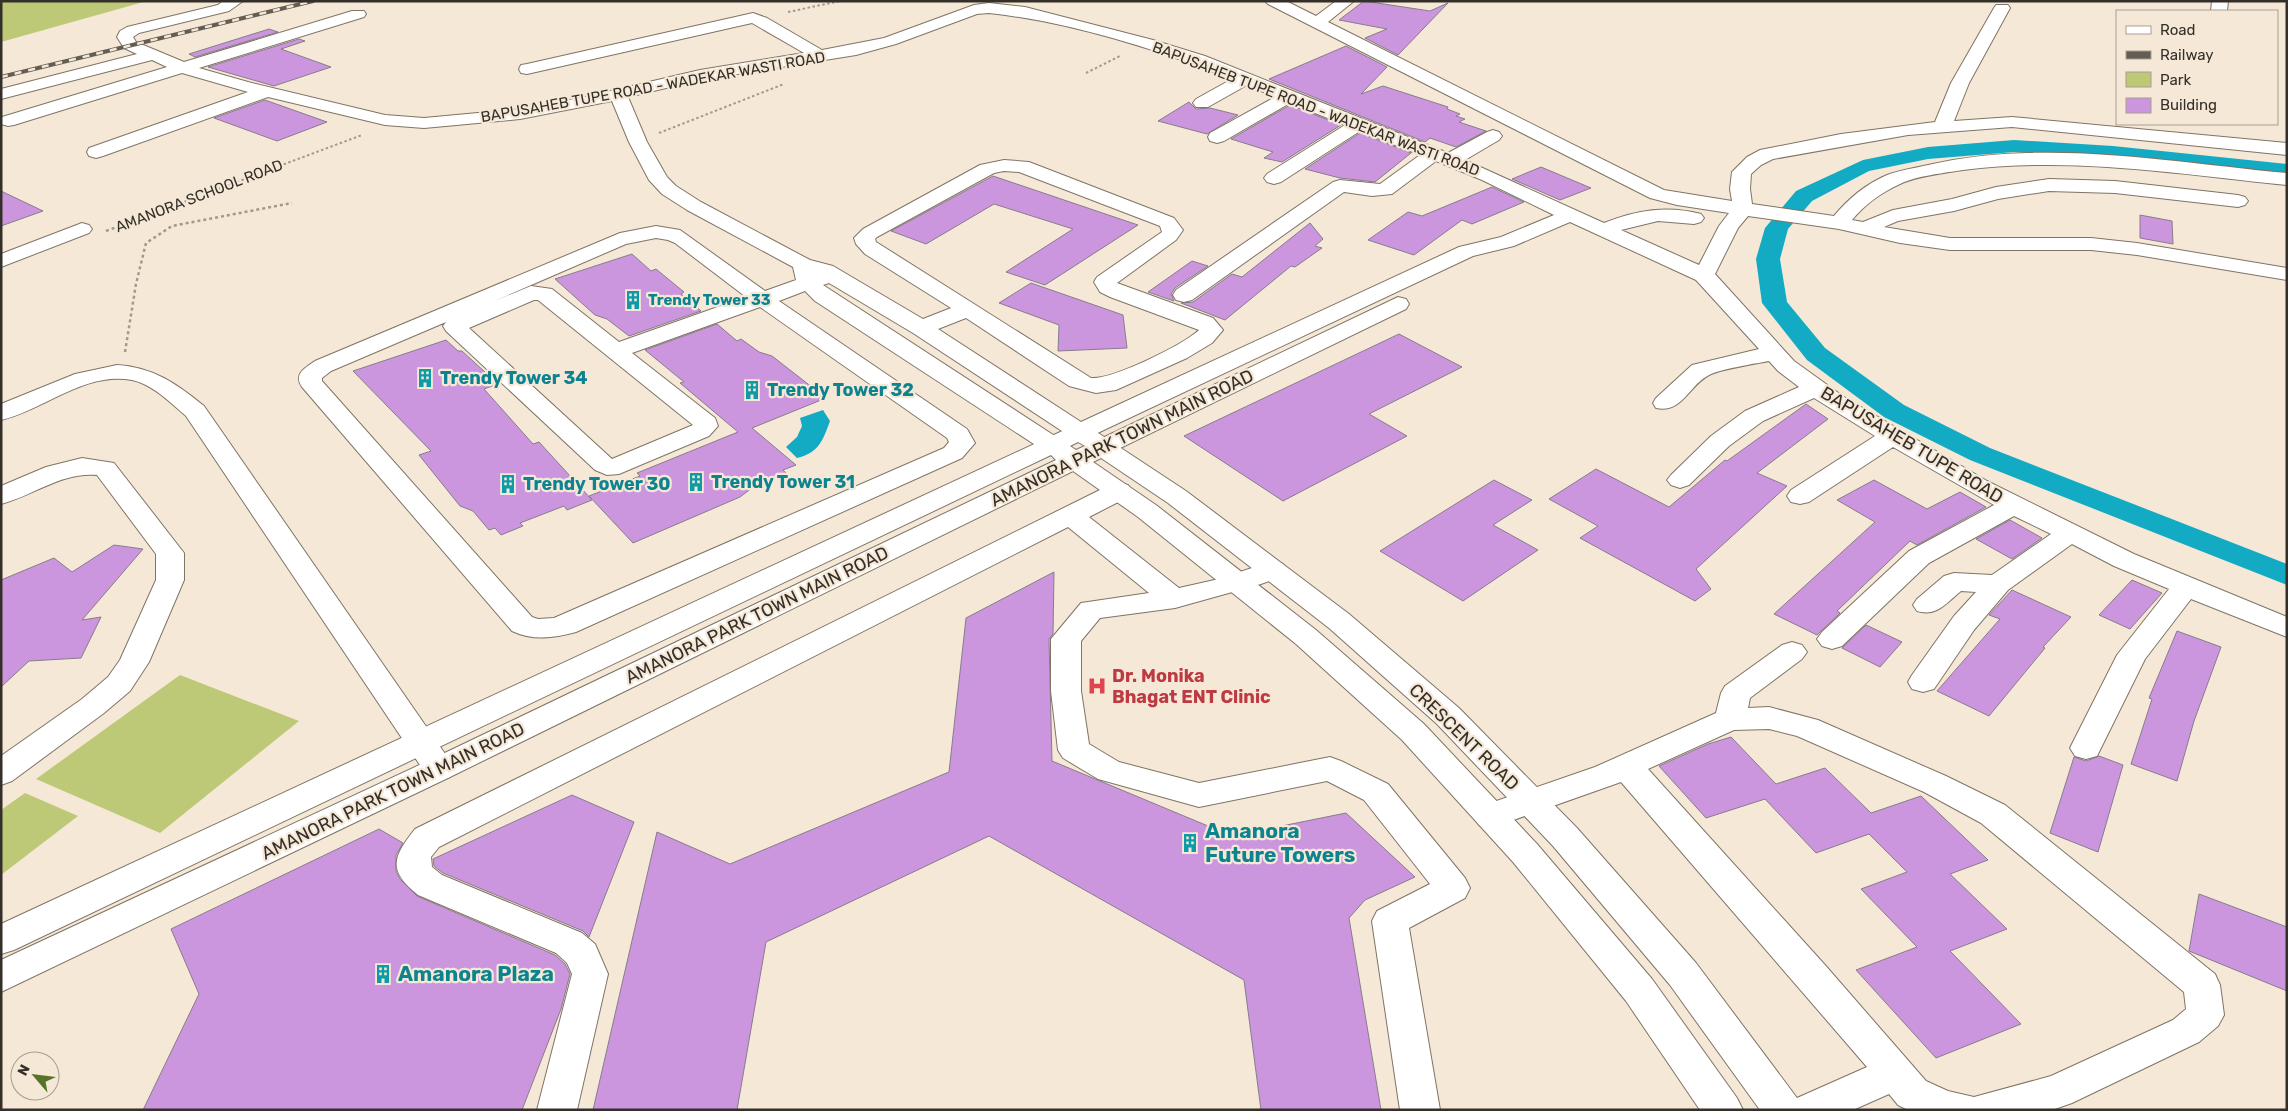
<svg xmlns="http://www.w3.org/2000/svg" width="2288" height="1111" viewBox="0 0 2288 1111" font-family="Rubik,sans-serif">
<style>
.green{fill:#bdc976}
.water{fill:#13abc3}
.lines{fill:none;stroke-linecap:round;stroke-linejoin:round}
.canal{fill:#13abc3;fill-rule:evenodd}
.building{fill:#cc96df;stroke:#877c8b}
.minor-casing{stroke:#7f7465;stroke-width:2}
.major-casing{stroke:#7f7465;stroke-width:2}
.path-far1{stroke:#a2988c;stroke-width:2;stroke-dasharray:2.5 2.5;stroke-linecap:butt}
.path{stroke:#a2988c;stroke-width:2.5;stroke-dasharray:3 3;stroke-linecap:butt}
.minor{fill:#fff;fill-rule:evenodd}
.major{fill:#fff;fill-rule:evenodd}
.rail-casing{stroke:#645d54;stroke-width:4}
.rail{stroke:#f5e8d7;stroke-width:2.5;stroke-dasharray:7;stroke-linecap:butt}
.labels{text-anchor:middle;stroke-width:4.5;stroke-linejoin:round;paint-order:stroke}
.far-street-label{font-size:15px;fill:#342f28;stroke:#f5e8d7}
.far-culture-label{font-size:15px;font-weight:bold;fill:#0d838f;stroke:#f5e8d7;text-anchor:start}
.culture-label{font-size:18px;font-weight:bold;fill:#0d838f;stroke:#f5e8d7;text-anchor:start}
.street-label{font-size:18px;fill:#342f28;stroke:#f5e8d7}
.health-label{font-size:18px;font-weight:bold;fill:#be3a42;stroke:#f5e8d7;text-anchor:start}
.near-culture-label{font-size:21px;font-weight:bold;fill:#0d838f;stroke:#f5e8d7;text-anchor:start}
</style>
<rect width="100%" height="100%" fill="#f5e8d7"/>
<path class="green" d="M1,1H147L1,42Z
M180,675L299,721L160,833L36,779Z
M25,793L78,816L1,875V810Z"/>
<path class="water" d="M823,410L830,421C823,440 819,453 797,458L786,447L797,437L802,426L800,418Z"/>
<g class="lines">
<path class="canal" d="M2014,140L2113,146L2287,164V177L2113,158L2014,152L1928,159L1869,171L1812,201L1788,229L1780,259L1787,302L1825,348L1904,405L1990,448L2287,564V585L1970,460L1884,417L1807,360L1762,303L1756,259L1765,228L1796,191L1863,160L1928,147Z"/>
</g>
<path class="building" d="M1364,1L1430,11L1448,3L1398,55L1365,38L1387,29L1339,20Z
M269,29L278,32L195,57L189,54Z
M299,39L305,41L281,49L331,67L274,86L208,67Z
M1346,46L1387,67L1361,94L1383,86L1448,107L1447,109L1460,114L1456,116L1465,119L1459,122L1486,131L1456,147L1430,138L1425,142L1269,79Z
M265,100L327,122L277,141L214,118Z
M1189,102L1196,109L1210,108L1238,115L1207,134L1158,121Z
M1290,105L1341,125L1282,162L1264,158L1273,152L1231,139Z
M1360,133L1411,153L1375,182L1340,178L1305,169Z
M1541,167L1591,188L1560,200L1512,179Z
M993,176L1138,225L1045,285L1006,272L1073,229L994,204L926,244L891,231Z
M1492,187L1524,202L1472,224L1462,220L1414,255L1368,240L1408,212L1422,216Z
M1,191L43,211L1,226Z
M2140,215L2172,221L2173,244L2140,238Z
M1310,223L1323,239L1315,246L1322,248L1295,267L1291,266L1225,320L1181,303L1193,302L1232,274L1242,277Z
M632,254L651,271L656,269L684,292L681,294L701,311L629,336L607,319L595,315L555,279Z
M1192,261L1208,266L1175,288L1171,294L1174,301L1148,292Z
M1031,283L1123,315L1127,348L1058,351L1059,325L999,303Z
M717,324L737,341L741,339L759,352L772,356L826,398L752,428L796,465L783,470L786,473L752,488L740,497L633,543L589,496L640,476L637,473L738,432L680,383L684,382L645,350Z
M1399,334L1462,367L1369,414L1407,436L1283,501L1184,436Z
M446,340L458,351H462L498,384L484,389L533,444L539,442L592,500L567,510L564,506L520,523L523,526L501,535L495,528L489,530L473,511L460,506L419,455L431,451L353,371Z
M1806,404L1828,419L1757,473L1787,486L1696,569L1711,589L1695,601L1580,538L1598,526L1549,499L1596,469L1669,507L1725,460L1727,461Z
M1494,480L1532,500L1493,525L1538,550L1463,601L1380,551Z
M1874,480L1927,509L1960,492L1986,507L1917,545L1910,541L1837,611L1840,613L1817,635L1774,614L1875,522L1837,500Z
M2010,520L2042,538L2012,559L1976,539Z
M114,545L143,549L82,620L101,617L81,658L29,661L1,687V580L54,558L72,572Z
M1054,572L1053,634L1049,639L1052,761L1232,836L1346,813L1415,877L1365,900L1349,918L1381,1110H1261L1244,980L989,836L766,942L737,1110H593L657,832L730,864L949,772L966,618Z
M2132,580L2162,593L2130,629L2099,615Z
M2012,590L2071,617L2043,647L2045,648L1989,716L1937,691L2000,619L1989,615Z
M1866,625L1902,642L1880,667L1842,648Z
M2177,631L2221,647L2194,721L2177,781L2131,764L2152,699L2149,698Z
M1731,737L1776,784L1825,768L1871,813L1921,796L1988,860L1950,874L2007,929L1950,951L2021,1024L1936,1058L1856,970L1917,947L1861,889L1907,872L1869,834L1816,853L1765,799L1706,818L1659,766L1708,744Z
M2099,756L2123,765L2098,852L2050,833L2074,757L2086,761Z
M572,795L634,822L589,937L583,931L443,873L434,866L433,859Z
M379,829L403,843L396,855V871L400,879L417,896L555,955L565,964L570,974L561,1009L522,1110H143L199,994L171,929Z
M2199,894L2287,927V991L2189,951Z"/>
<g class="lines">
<g class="minor-casing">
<path id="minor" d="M223,1H243L229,11L139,33L133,37L136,42L184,62L352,11H364L366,14L364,17L199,68L248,82L385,115L424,118L520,109L585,97L700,70L804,53L752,23L527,74L521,73L519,69L521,65L527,64L753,13L767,18L822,50L884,38L974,5L989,3L1025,7L1153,40L1205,56L1448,153L1487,132L1493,130L1499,132L1502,136L1499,140L1465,160L1604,223C1637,210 1667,205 1701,214L1704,218L1701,222L1694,224L1658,221L1621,230L1699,265L1719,226L1729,213L1677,205L1650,198L1268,4L1265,1H1286L1316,16L1336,1H1354L1328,22L1664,190L1732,201L1730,189L1732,172L1747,157L1760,150L1841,134L1935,122L1951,83L1994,8L1996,5H2008L2010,8L1969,83L1954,121L2012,117L2287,143V155L2012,127L1908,135L1773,159L1761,165L1751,174L1750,189L1752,204L1834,216C1848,199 1866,184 1887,175C1900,170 1915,168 1928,165C2045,138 2169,162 2287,173V185C2179,174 2070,156 1963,170C1944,173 1916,176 1900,184C1882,192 1864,205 1852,220L1863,222L1893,210L1952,199L1996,187L2049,179L2115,181L2238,195L2245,197L2248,201L2245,205L2238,207L2115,193L2049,191L1998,199L1954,211L1898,221L1884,227L1950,238H2091L2137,243L2287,268V280L2137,255L2091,250H1950L1900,243L1839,229L1748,216L1738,228L1715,274L1794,361L1844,397L1987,481L2134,554L2287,617V637L2191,599L2145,659L2097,756L2086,759L2075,756L2070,748L2117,655L2169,589L2114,566L2072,544L2008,590L1974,630L1934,689L1923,692L1912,689L1908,682L1912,675L1954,616L1976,592L1961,591C1946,603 1937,617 1917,611L1913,605L1917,599L1944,576L1954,573L1992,575L2051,534L2014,516L1929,563L1842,646L1832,649L1822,646L1817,639L1822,632L1909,551L1994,505L1893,447L1809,502L1800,504L1791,502L1787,496L1791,490L1875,436L1814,398L1763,421L1729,446L1689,485L1680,488L1671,485L1667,480L1671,475L1711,436L1745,411L1799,387L1778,371L1769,361C1754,364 1720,369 1709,375C1689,385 1682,414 1656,408L1653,403L1656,398L1692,365L1759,349L1696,280L1570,222L1514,246L1473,256L1089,437L1080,439L1071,437L913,333L829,283L823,285L1061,440L1065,445L1061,450L1052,453L1043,450L815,301L805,291L779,301L967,429L975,443L962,458L576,632C554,638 533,641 512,631L302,387C293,374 305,368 315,361L620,233L656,226L680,230L765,291L796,280L793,267L687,210L662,194L649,180L629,142L612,101L520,119L424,128L385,125L268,97L103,156L96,158L89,156L87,152L89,148L248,92L182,73L14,125L8,126L1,124L2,117L167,67L152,60L1,99V89L137,54L124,48L117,37L120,31L127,27L218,5ZM989,13C1071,22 1156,49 1232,79L1196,99L1193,103L1196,107H1208L1247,85L1275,97L1210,133L1208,137L1210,141L1217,143L1224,141L1290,103L1345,125L1267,174L1264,178L1267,182L1274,184L1281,182L1360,131L1420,155L1380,184L1340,180L1333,182L1176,290L1173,295L1176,300L1184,302L1192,300L1344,192L1372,196L1392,194L1436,161L1482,180L1554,215L1501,237L1459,247L1081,422L938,329L966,318L1069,386L1096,393L1116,390L1187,358L1212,343L1223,330L1213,318L1117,283L1176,240L1183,230L1174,218L1029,162L1004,160L980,165L863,229L854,238L856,244L865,254L951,308L923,319L833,266L810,260L701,202L676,186L667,177L647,142L628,97L700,80L856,55L896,44L977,14ZM1004,171L1019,172L1160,226L1162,232L1097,277L1094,282L1100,292L1110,297L1199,330C1183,345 1112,380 1091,378L876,242L875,239L877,237L994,173ZM656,238L668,240L675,243L746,297L619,342L552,289L531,286L492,302L626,244ZM534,300H538L693,425L612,459L469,328ZM760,307L947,438L949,442L944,448L554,618L538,619L532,617L322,381V378L331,371L446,322L443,326L446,331L595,470L607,475L619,474L709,436L718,426L715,418L632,353Z
M2212,1H2228L2227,11H2211Z
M82,223L89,225L92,229L89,233L1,267V254Z
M1398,297L1406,299L1409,304L1406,309L1112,452L1103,455L1094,452L1090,447L1094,442Z
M117,365C153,367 177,384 204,406L450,761L455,769L450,777L439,781L428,777L186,416C171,403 152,384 132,380C85,371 44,410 1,420V404L75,374Z
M82,458L114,463L184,553V580L149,662L130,691L104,713L12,781L1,785V756L82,699L108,677L120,660L156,580V554L97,475C61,472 35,495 1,504V486L46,467Z
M1119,483L1128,485L1132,491L1128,497L1089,517L1179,588L1219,579L1273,561L1283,564L1287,570L1283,576L1261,584L1175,608L1100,618L1081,641V691L1089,744L1119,762L1199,783L1330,757L1341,761L1388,784L1465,878L1470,888L1465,898L1409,928L1440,1110H1400L1372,921L1377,911L1430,884L1364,800L1327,781L1199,807L1098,779L1063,758L1058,750L1051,691V639L1081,603L1149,593L1068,527L439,847L431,857L432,867L442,875L582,933L595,944L608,974L577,1110H537L572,974L567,963L556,953L418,895C387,870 393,857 415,829L1110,485Z
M1792,642L1802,645L1807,652L1802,659L1750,698L1748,708L1769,707L1818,720L1946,776L2005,805L2215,974L2220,985L2224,1015L2218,1026L2199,1042L2072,1103L2052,1110H1908L1898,1105L1889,1094L1853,1110H1791L1797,1098L1867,1067L1621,782L1491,828L1479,825L1474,816L1479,807L1595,767L1716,713L1721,693L1725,686L1782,645ZM1769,729L1797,736L1924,792L1981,823L2184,992L2186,1009L2173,1020L2051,1076L1974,1097L1948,1091L1926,1081L1825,965L1648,769L1734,730Z"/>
</g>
<g class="major-casing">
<path id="major" d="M1080,425L1089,427L1186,491L1349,614L1459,708L1577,828L1696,963L1797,1098L1803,1110H1760L1670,985L1553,846L1437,724L1329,628L1168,503L1101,458L1093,462L1156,505L1316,630L1424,724L1537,844L1652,979L1737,1098L1743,1110H1700L1626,1001L1513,862L1402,740L1296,644L1138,517L1073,471L450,777L1,992V960L428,761L1056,460L1051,455L14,950L1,954V924L1071,427ZM1078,442L1085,446L1076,450L1070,446Z"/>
</g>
<path class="path-far1" d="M788,12L840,1
M1086,73L1120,56
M659,133L784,84
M218,189L362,135"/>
<path class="path" d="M106,231L221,188
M125,352L136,284L146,243L172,226L292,203"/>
<use href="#minor" class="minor"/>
<use href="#major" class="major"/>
<g class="rail-casing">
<path id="rail" d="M1,77L313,1"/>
</g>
<use href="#rail" class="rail"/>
</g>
<defs>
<g id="building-bare" transform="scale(1.5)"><path d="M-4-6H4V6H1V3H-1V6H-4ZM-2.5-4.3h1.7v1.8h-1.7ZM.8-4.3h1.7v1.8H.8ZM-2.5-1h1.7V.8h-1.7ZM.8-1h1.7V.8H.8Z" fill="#0f9aa8" stroke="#f5e8d7" stroke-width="2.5" paint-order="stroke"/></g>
<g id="hospital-bare" transform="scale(1.5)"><path d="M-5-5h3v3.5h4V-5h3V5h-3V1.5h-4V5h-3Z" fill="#e0444e" stroke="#f5e8d7" stroke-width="2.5" paint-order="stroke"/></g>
</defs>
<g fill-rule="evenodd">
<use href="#building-bare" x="633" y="300"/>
<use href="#building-bare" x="425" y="378"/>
<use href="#building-bare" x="752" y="390"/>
<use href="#building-bare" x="696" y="482"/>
<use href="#building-bare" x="508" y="484"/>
<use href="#hospital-bare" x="1097" y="686"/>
<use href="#building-bare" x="1190" y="843"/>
<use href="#building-bare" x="383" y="974"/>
</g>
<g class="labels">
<g class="far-street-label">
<text transform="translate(653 87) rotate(-10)" y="5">BAPUSAHEB TUPE ROAD - WADEKAR WASTI ROAD</text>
<text transform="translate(1316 109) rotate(21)" y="5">BAPUSAHEB TUPE ROAD - WADEKAR WASTI ROAD</text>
<text transform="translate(199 196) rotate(-21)" y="5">AMANORA SCHOOL ROAD</text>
</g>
<g class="far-culture-label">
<text x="648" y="305">Trendy Tower 33</text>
</g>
<g class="culture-label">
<text x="440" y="384">Trendy Tower 34</text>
<text x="767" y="396">Trendy Tower 32</text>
<text x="711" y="488">Trendy Tower 31</text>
<text x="523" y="490">Trendy Tower 30</text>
</g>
<g class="street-label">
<text transform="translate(1122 438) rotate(-26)" y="6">AMANORA PARK TOWN MAIN ROAD</text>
<text transform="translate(1912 445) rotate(31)" y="6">BAPUSAHEB TUPE ROAD</text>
<text transform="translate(757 615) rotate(-26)" y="6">AMANORA PARK TOWN MAIN ROAD</text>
<text transform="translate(1464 737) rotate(44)" y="6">CRESCENT ROAD</text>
<text transform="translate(393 791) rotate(-26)" y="6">AMANORA PARK TOWN MAIN ROAD</text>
</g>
<g class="health-label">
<text x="1112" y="682">Dr. Monika<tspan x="1112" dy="21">Bhagat ENT Clinic</tspan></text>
</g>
<g class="near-culture-label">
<text x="1205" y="838">Amanora<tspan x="1205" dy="24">Future Towers</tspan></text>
<text x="398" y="981">Amanora Plaza</text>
</g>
</g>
<rect width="2288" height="1111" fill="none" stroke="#342f28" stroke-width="5"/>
<rect x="2116" y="10" width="162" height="115" fill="#f5e8d7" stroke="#a89e91"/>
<rect x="2126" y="26" width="25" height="8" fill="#ffffff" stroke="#a89e91"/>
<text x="2160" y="35" font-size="15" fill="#342f28">Road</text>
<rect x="2126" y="51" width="25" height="8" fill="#645d54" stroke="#a89e91"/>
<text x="2160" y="60" font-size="15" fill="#342f28">Railway</text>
<rect x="2126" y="72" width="25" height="15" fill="#bdc976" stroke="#a89e91"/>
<text x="2160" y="85" font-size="15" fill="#342f28">Park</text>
<rect x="2126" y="98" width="25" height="15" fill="#cc96df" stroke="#a89e91"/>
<text x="2160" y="110" font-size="15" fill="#342f28">Building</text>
<g transform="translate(35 1076) rotate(298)"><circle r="24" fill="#f5e8d7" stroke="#a89e91"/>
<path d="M0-4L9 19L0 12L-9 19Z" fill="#567327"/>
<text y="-8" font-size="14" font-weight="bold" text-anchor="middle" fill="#342f28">N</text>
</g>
</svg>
